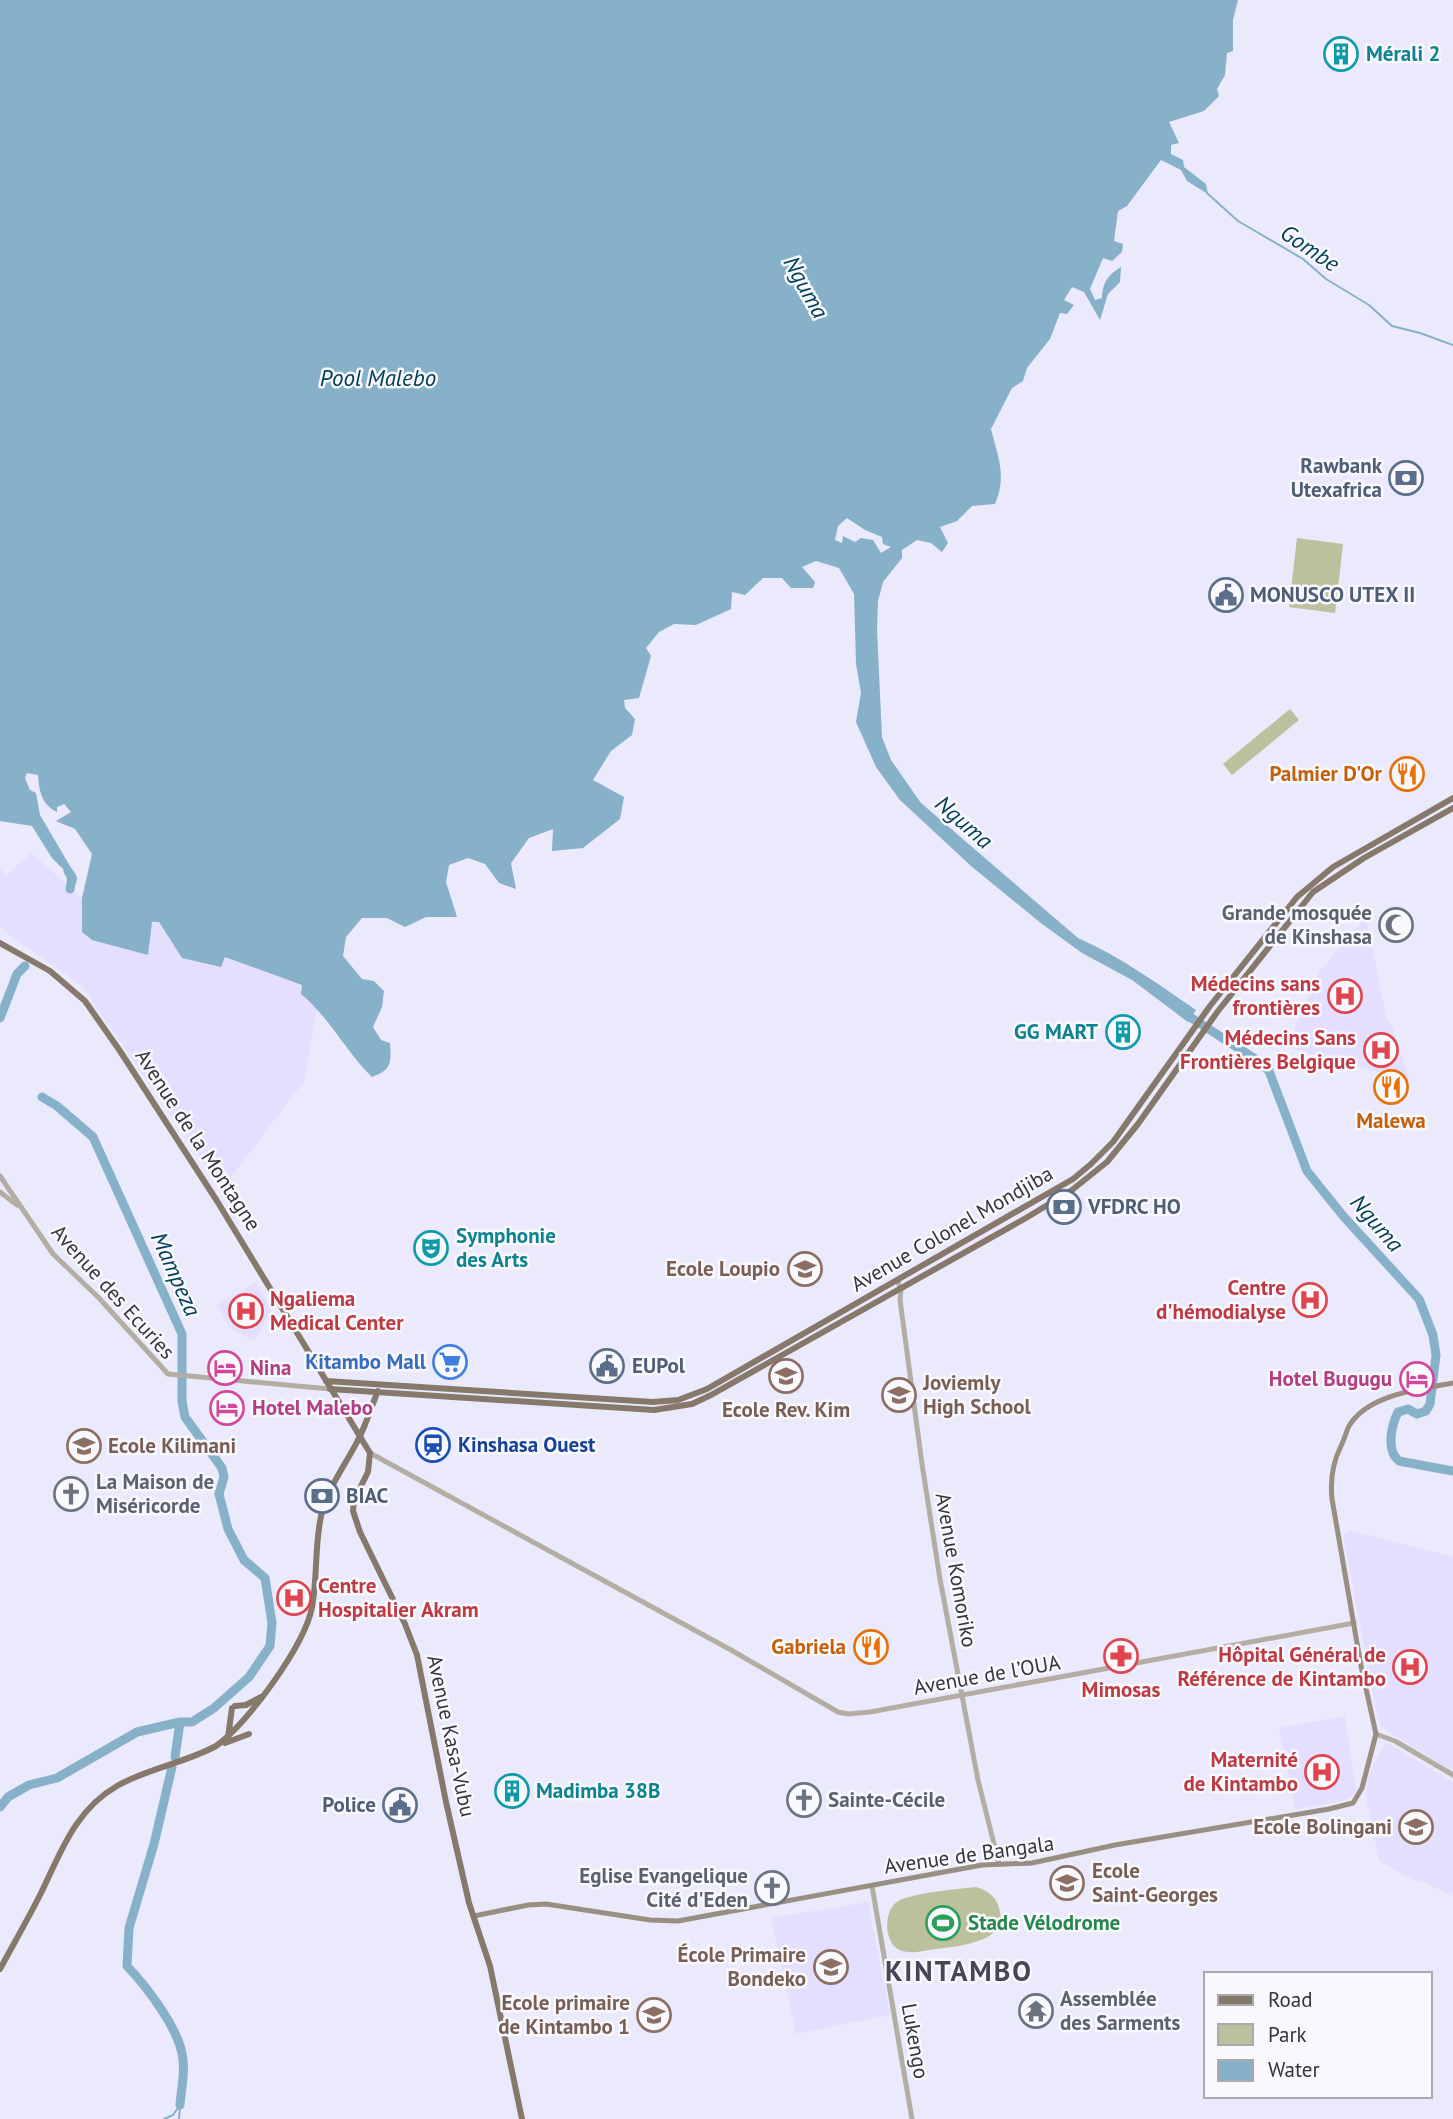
<svg xmlns="http://www.w3.org/2000/svg" width="1453" height="2119" viewBox="0 0 1453 2119" font-family="'PT Sans',sans-serif">
<style>
.built{fill:#e4dfff}
.green{fill:#bcc09d}
.water{fill:#86b1c9;fill-rule:evenodd}
.lines{fill:none;stroke-linecap:round;stroke-linejoin:round}
.stream{stroke:#86b1c9;stroke-width:2}
.river{stroke:#86b1c9;stroke-width:9}
.tertiary{stroke:#b4ada4;stroke-width:5}
.secondary{stroke:#998e82;stroke-width:5}
.primary{stroke:#86786a;stroke-width:6}
.labels{text-anchor:middle;stroke-width:5;stroke-linejoin:round;paint-order:stroke}
.culture-label{font-size:21px;font-weight:bold;fill:#0d838f;stroke:#f8f8fd;text-anchor:start}
.service-label{font-size:21px;font-weight:bold;fill:#4e5e75;stroke:#f8f8fd;text-anchor:start}
.food-label{font-size:21px;font-weight:bold;fill:#c56008;stroke:#f8f8fd;text-anchor:end}
.worship-label{font-size:21px;font-weight:bold;fill:#5b616d;stroke:#f8f8fd;text-anchor:start}
.health-label{font-size:21px;font-weight:bold;fill:#be3a42;stroke:#f8f8fd;text-anchor:end}
.street-label{font-size:21px;fill:#35333c;stroke:#f8f8fd}
.education-label{font-size:21px;font-weight:bold;fill:#785e54;stroke:#f8f8fd;text-anchor:end}
.shop-label{font-size:21px;font-weight:bold;fill:#366cbe;stroke:#f8f8fd;text-anchor:end}
.hotel-label{font-size:21px;font-weight:bold;fill:#b23c85;stroke:#f8f8fd;text-anchor:start}
.transit-label{font-size:21px;font-weight:bold;fill:#164399;stroke:#f8f8fd;text-anchor:start}
.leisure-label{font-size:21px;font-weight:bold;fill:#27864d;stroke:#f8f8fd;text-anchor:start}
.water-label{font-size:23px;font-style:italic;fill:#034058;stroke:#f8f8fd}
.district-label{font-size:28px;font-weight:bold;letter-spacing:2px;fill:#484558;stroke:#f8f8fd}
</style>
<rect width="100%" height="100%" fill="#ebe9fc"/>
<path class="built" d="M31,853L82,898V931L159,922L182,958L225,956L302,985L301,994L317,1007L305,1080L222,1189L81,985L0,928V869L7,875Z
M1366,917L1387,1021L1392,1025L1409,1080L1290,1048L1296,1024L1320,971Z
M255,1283L272,1309L254,1341L230,1328L217,1304Z
M1349,1530L1453,1557V1772L1381,1727L1378,1719L1343,1536Z
M1345,1716L1356,1790L1351,1797L1342,1801L1295,1809L1279,1728Z
M1385,1742L1453,1782V1896L1426,1883L1414,1880L1379,1861L1366,1797L1368,1777Z
M868,1902L890,2015L796,2034L771,1918Z"/>
<path class="green" d="M1297,538L1343,544L1335,613L1289,607Z
M1290,709L1299,720L1232,775L1223,764Z
M976,1887C989,1891 997,1897 1000,1912C1006,1945 952,1946 929,1950C919,1952 902,1955 894,1946C884,1935 885,1910 897,1902C909,1893 959,1889 976,1887Z"/>
<path class="water" d="M0,0H1238L1233,20V51L1227,53L1225,75L1217,89L1219,96L1204,111L1169,122L1179,143L1171,145V154L1183,160L1184,167L1206,184L1208,194L1187,181L1181,170L1161,160L1127,206L1118,211L1114,241L1123,244L1122,252L1112,261L1103,258L1090,289L1095,300L1102,298C1102,283 1108,275 1121,267L1120,282L1108,294L1100,320L1084,292L1072,287L1064,300L1074,305L1067,314L1060,313L1050,339L1027,368L1023,381L1012,388L991,429C998,457 1007,476 995,504L972,506L957,521L940,527L948,543L942,552L931,543L917,540L902,550V558L883,582L878,601L877,630L882,737L891,760L921,803L1078,938C1121,957 1158,984 1196,1010L1188,1022L1132,980L1082,953L1042,924L971,866L900,800L876,767L856,722L861,693L856,664L854,594L839,568L816,561L802,567L815,582L813,588H791L782,578H763L745,595L732,592L731,609L696,625L674,624L659,632L646,648L651,656L639,698L624,700L625,708L635,719L632,735L611,751L593,780L624,797L620,819L583,848L552,851L553,829L529,838L511,863L516,889L499,883L485,864L468,858L449,865L446,882L457,917H426L405,927L387,918H362L346,937L343,956L362,979L374,981L384,991L382,1007L373,1027L381,1040L390,1043C391,1063 392,1070 372,1077C346,1052 330,1018 301,994L302,985L225,957L221,967L182,958L159,922H152L148,955L92,940L82,932V898L92,854L75,829L56,821L71,812L64,804L57,807V812C42,805 39,791 38,775L27,773L25,778L30,790L36,793L40,815L77,878L76,884L67,880L65,871L52,858L32,826L0,821ZM847,518L865,530L882,537L883,544L891,547L881,553L873,540L861,538L855,542L843,536L842,543L835,540L838,526Z"/>
<g class="lines">
<path class="stream" d="M1207,193L1238,221L1303,259L1326,279L1369,305L1392,326L1420,333L1453,345
M164,2119L173,2115L180,2105
M179,2119L180,2106"/>
<path class="river" d="M68,871L72,877L70,889
M1182,1012L1257,1060L1269,1071L1307,1171L1344,1217L1419,1299L1433,1335L1436,1355L1430,1404L1426,1411L1417,1414L1408,1409L1398,1412C1391,1426 1386,1451 1399,1461L1453,1471
M0,1018L17,974L25,966
M175,1757L180,1722
M172,1767L154,1844L129,1928L127,1966C147,1987 181,2031 183,2060C185,2074 181,2090 180,2105
M0,1807L8,1797L29,1785L57,1778L137,1732L180,1722H192L214,1708L249,1677L270,1646L272,1623L265,1578L244,1560L228,1529L219,1494L224,1477L222,1468L185,1417L182,1401V1334L93,1137L57,1106L42,1097"/>
<path class="tertiary" d="M0,1176L53,1254L98,1297L168,1374L330,1389
M0,1192L17,1205
M897,1280L901,1289L900,1300L922,1464L940,1579L978,1780L999,1864
M370,1453L731,1650L838,1712L848,1714L870,1712L1354,1623
M1376,1734L1395,1741L1453,1775
M872,1886L912,2119"/>
<path class="secondary" d="M474,1916L528,1905L546,1904L650,1920L678,1921L982,1865L1032,1863L1115,1845L1329,1809L1353,1803L1362,1788L1376,1734L1361,1666L1332,1499C1330,1480 1332,1464 1341,1446C1344,1440 1346,1432 1349,1426C1368,1394 1421,1389 1453,1383"/>
<path class="primary" d="M0,943L50,971L85,1001L120,1051L217,1201L370,1453L368,1472L354,1500L353,1511L360,1532L405,1624L417,1655L446,1802L469,1903L490,1966L522,2119
M326,1381L653,1402L678,1400L707,1389L1073,1179L1091,1164L1113,1142L1210,1006L1297,897L1333,867L1453,798
M330,1389L654,1410L692,1404L711,1395L1026,1218L1072,1190L1107,1162L1138,1124L1218,1011L1313,892L1364,858L1453,808
M235,1706L246,1705L261,1697
M228,1737L232,1708
M225,1743L249,1734
M0,1969C14,1943 28,1919 41,1893C61,1852 75,1810 117,1786C148,1768 185,1763 216,1746C248,1723 305,1645 312,1607C318,1576 314,1543 322,1512C329,1486 346,1464 358,1440C366,1425 371,1407 378,1391"/>
</g>
<defs>
<g id="building-ring" transform="scale(1.75)"><circle r="9.5" fill="#f8f8fd" stroke="#0f9aa8" stroke-width="1.5"/><path d="M-4-6H4V6H1V3H-1V6H-4ZM-2.5-4.3h1.7v1.8h-1.7ZM.8-4.3h1.7v1.8H.8ZM-2.5-1h1.7V.8h-1.7ZM.8-1h1.7V.8H.8Z" fill="#0f9aa8"/></g>
<g id="bank-ring" transform="scale(1.75)"><circle r="9.5" fill="#f8f8fd" stroke="#5c6f8a" stroke-width="1.5"/><path d="M-6-4H6V4H-6ZM0-2.3a2.3 2.3 0 1 0 0 4.6a2.3 2.3 0 1 0 0-4.6Z" fill="#5c6f8a"/></g>
<g id="civic-ring" transform="scale(1.75)"><circle r="9.5" fill="#f8f8fd" stroke="#5c6f8a" stroke-width="1.5"/><path d="M-.6-6.5H3V-4.5H.6V-3L4-1V1h2V6H-6V1h2V-1L-.6-3ZM-1.2 2.5V6h2.4V2.5Z" fill="#5c6f8a"/></g>
<g id="restaurant-ring" transform="scale(1.75)"><circle r="9.5" fill="#f8f8fd" stroke="#e8710a" stroke-width="1.5"/><path d="M-5-6h1v4h1v-4h1v4h1v-4h1v5L-1.5 .5V6h-2V.5L-5-1ZM5-6V6H3V1.5H1.5Q1.5-4 5-6Z" fill="#e8710a"/></g>
<g id="mosque-ring" transform="scale(1.75)"><circle r="9.5" fill="#f8f8fd" stroke="#6b7280" stroke-width="1.5"/><path d="M3.5-4.9A6 6 0 1 0 3.5 4.9A5 5 0 1 1 3.5-4.9Z" fill="#6b7280"/></g>
<g id="hospital-ring" transform="scale(1.75)"><circle r="9.5" fill="#f8f8fd" stroke="#e0444e" stroke-width="1.5"/><path d="M-5-5h3v3.5h4V-5h3V5h-3V1.5h-4V5h-3Z" fill="#e0444e"/></g>
<g id="theatre-ring" transform="scale(1.75)"><circle r="9.5" fill="#f8f8fd" stroke="#0f9aa8" stroke-width="1.5"/><path d="M-5-5.5Q0-4 5-5.5V0Q5 5 0 6Q-5 5-5 0ZM-3.3-2.5H-1v1.5H-3.3ZM1-2.5H3.3v1.5H1ZM-2.8 1Q0 5.5 2.8 1Z" fill="#0f9aa8"/></g>
<g id="school-ring" transform="scale(1.75)"><circle r="9.5" fill="#f8f8fd" stroke="#8d6e63" stroke-width="1.5"/><path d="M0-5L7-2L0 1L-7-2ZM-4 1L0 2.5L4 1V4Q0 6-4 4Z" fill="#8d6e63"/></g>
<g id="supermarket-ring" transform="scale(1.75)"><circle r="9.5" fill="#f8f8fd" stroke="#3f7fe0" stroke-width="1.5"/><path d="M-6-5.5h2.5l.6 2H6L4.5 2H-2.5L-4.4-4H-6ZM-1.5 3.2a1.3 1.3 0 1 0 .1 0ZM3 3.2a1.3 1.3 0 1 0 .1 0Z" fill="#3f7fe0"/></g>
<g id="hotel-ring" transform="scale(1.75)"><circle r="9.5" fill="#f8f8fd" stroke="#d1479c" stroke-width="1.5"/><path d="M-6-4.5h1.5V1H6V5H4.5V3h-9V5H-6ZM-4 0a1.8 1.8 0 1 1 3.6 0ZM.5 0V-2.5h3Q6-2.5 6 0Z" fill="#d1479c"/></g>
<g id="station-ring" transform="scale(1.75)"><circle r="9.5" fill="#f8f8fd" stroke="#1a4fb4" stroke-width="1.5"/><path d="M-3-6H3Q5-6 5-4V2Q5 4 3 4L4.5 6H3L1.5 4h-3L-3 6H-4.5L-3 4Q-5 4-5 2V-4Q-5-6-3-6ZM-3.5-4v3h7v-3ZM-3.5 1v1.5H-2V1ZM2 1v1.5H3.5V1Z" fill="#1a4fb4"/></g>
<g id="church-ring" transform="scale(1.75)"><circle r="9.5" fill="#f8f8fd" stroke="#6b7280" stroke-width="1.5"/><path d="M-1.2-6h2.4v3.5h3.3v2.4h-3.3V6h-2.4V-.1h-3.3v-2.4h3.3Z" fill="#6b7280"/></g>
<g id="pharmacy-ring" transform="scale(1.75)"><circle r="9.5" fill="#f8f8fd" stroke="#e0444e" stroke-width="1.5"/><path d="M-2-6h4v4h4v4h-4v4h-4v-4h-4v-4h4Z" fill="#e0444e"/></g>
<g id="stadium-ring" transform="scale(1.75)"><circle r="9.5" fill="#f8f8fd" stroke="#2e9e5b" stroke-width="1.5"/><path d="M0-5a6.5 5 0 1 0 0 10a6.5 5 0 1 0 0-10ZM-3.5-1.8h7v3.6h-7Z" fill="#2e9e5b"/></g>
<g id="temple-ring" transform="scale(1.75)"><circle r="9.5" fill="#f8f8fd" stroke="#6b7280" stroke-width="1.5"/><path d="M0-6L5-2H3V0L6.5 2.5H4V6H1.5V3h-3V6H-4V2.5H-6.5L-3 0V-2H-5Z" fill="#6b7280"/></g>
</defs>
<g fill-rule="evenodd">
<use href="#building-ring" x="1341" y="54"/>
<use href="#bank-ring" x="1406" y="478"/>
<use href="#civic-ring" x="1226" y="595"/>
<use href="#restaurant-ring" x="1407" y="774"/>
<use href="#mosque-ring" x="1396" y="925"/>
<use href="#hospital-ring" x="1345" y="996"/>
<use href="#building-ring" x="1123" y="1032"/>
<use href="#hospital-ring" x="1381" y="1050"/>
<use href="#restaurant-ring" x="1391" y="1087"/>
<use href="#bank-ring" x="1064" y="1207"/>
<use href="#theatre-ring" x="431" y="1248"/>
<use href="#school-ring" x="805" y="1269"/>
<use href="#hospital-ring" x="1310" y="1300"/>
<use href="#hospital-ring" x="246" y="1311"/>
<use href="#supermarket-ring" x="450" y="1362"/>
<use href="#civic-ring" x="607" y="1366"/>
<use href="#hotel-ring" x="225" y="1368"/>
<use href="#school-ring" x="786" y="1376"/>
<use href="#hotel-ring" x="1417" y="1379"/>
<use href="#school-ring" x="899" y="1395"/>
<use href="#hotel-ring" x="227" y="1408"/>
<use href="#station-ring" x="433" y="1445"/>
<use href="#school-ring" x="84" y="1446"/>
<use href="#church-ring" x="71" y="1494"/>
<use href="#bank-ring" x="322" y="1496"/>
<use href="#hospital-ring" x="294" y="1598"/>
<use href="#restaurant-ring" x="871" y="1647"/>
<use href="#pharmacy-ring" x="1121" y="1656"/>
<use href="#hospital-ring" x="1410" y="1667"/>
<use href="#hospital-ring" x="1322" y="1772"/>
<use href="#building-ring" x="512" y="1791"/>
<use href="#church-ring" x="804" y="1800"/>
<use href="#civic-ring" x="400" y="1805"/>
<use href="#school-ring" x="1416" y="1827"/>
<use href="#school-ring" x="1067" y="1883"/>
<use href="#church-ring" x="772" y="1888"/>
<use href="#stadium-ring" x="943" y="1923"/>
<use href="#school-ring" x="831" y="1967"/>
<use href="#temple-ring" x="1036" y="2011"/>
<use href="#school-ring" x="654" y="2015"/>
</g>
<g class="labels">
<g class="culture-label">
<text x="1366" y="61">Mérali 2</text>
<text x="1098" y="1039" text-anchor="end">GG MART</text>
<text x="456" y="1243">Symphonie<tspan x="456" dy="24">des Arts</tspan></text>
<text x="536" y="1798">Madimba 38B</text>
</g>
<g class="service-label">
<text x="1382" y="473" text-anchor="end">Rawbank<tspan x="1382" dy="24">Utexafrica</tspan></text>
<text x="1250" y="602">MONUSCO UTEX II</text>
<text x="1088" y="1214">VFDRC HO</text>
<text x="632" y="1373">EUPol</text>
<text x="346" y="1503">BIAC</text>
<text x="376" y="1812" text-anchor="end">Police</text>
</g>
<g class="food-label">
<text x="1382" y="781">Palmier D'Or</text>
<text x="1391" y="1128" text-anchor="middle">Malewa</text>
<text x="846" y="1654">Gabriela</text>
</g>
<g class="worship-label">
<text x="1372" y="920" text-anchor="end">Grande mosquée<tspan x="1372" dy="24">de Kinshasa</tspan></text>
<text x="96" y="1489">La Maison de<tspan x="96" dy="24">Miséricorde</tspan></text>
<text x="828" y="1807">Sainte-Cécile</text>
<text x="748" y="1883" text-anchor="end">Eglise Evangelique<tspan x="748" dy="24">Cité d'Eden</tspan></text>
<text x="1060" y="2006">Assemblée<tspan x="1060" dy="24">des Sarments</tspan></text>
</g>
<g class="health-label">
<text x="1320" y="991">Médecins sans<tspan x="1320" dy="24">frontières</tspan></text>
<text x="1356" y="1045">Médecins Sans<tspan x="1356" dy="24">Frontières Belgique</tspan></text>
<text x="1286" y="1295">Centre<tspan x="1286" dy="24">d'hémodialyse</tspan></text>
<text x="270" y="1306" text-anchor="start">Ngaliema<tspan x="270" dy="24">Medical Center</tspan></text>
<text x="318" y="1593" text-anchor="start">Centre<tspan x="318" dy="24">Hospitalier Akram</tspan></text>
<text x="1386" y="1662">Hôpital Général de<tspan x="1386" dy="24">Référence de Kintambo</tspan></text>
<text x="1121" y="1697" text-anchor="middle">Mimosas</text>
<text x="1298" y="1767">Maternité<tspan x="1298" dy="24">de Kintambo</tspan></text>
</g>
<g class="street-label">
<text transform="translate(198 1140) rotate(57)" y="7">Avenue de la Montagne</text>
<text transform="translate(952 1229) rotate(-30)" y="7">Avenue Colonel Mondjiba</text>
<text transform="translate(113 1292) rotate(48)" y="7">Avenue des Ecuries</text>
<text transform="translate(956 1570) rotate(80)" y="7">Avenue Komoriko</text>
<text transform="translate(987 1675) rotate(-10)" y="7">Avenue de l’OUA</text>
<text transform="translate(451 1736) rotate(78)" y="7">Avenue Kasa-Vubu</text>
<text transform="translate(969 1855) rotate(-8)" y="7">Avenue de Bangala</text>
<text transform="translate(915 2041) rotate(80)" y="7">Lukengo</text>
</g>
<g class="education-label">
<text x="780" y="1276">Ecole Loupio</text>
<text x="923" y="1390" text-anchor="start">Joviemly<tspan x="923" dy="24">High School</tspan></text>
<text x="786" y="1417" text-anchor="middle">Ecole Rev. Kim</text>
<text x="108" y="1453" text-anchor="start">Ecole Kilimani</text>
<text x="1392" y="1834">Ecole Bolingani</text>
<text x="1092" y="1878" text-anchor="start">Ecole<tspan x="1092" dy="24">Saint-Georges</tspan></text>
<text x="806" y="1962">École Primaire<tspan x="806" dy="24">Bondeko</tspan></text>
<text x="630" y="2010">Ecole primaire<tspan x="630" dy="24">de Kintambo 1</tspan></text>
</g>
<g class="shop-label">
<text x="426" y="1369">Kitambo Mall</text>
</g>
<g class="hotel-label">
<text x="250" y="1375">Nina</text>
<text x="1392" y="1386" text-anchor="end">Hotel Bugugu</text>
<text x="252" y="1415">Hotel Malebo</text>
</g>
<g class="transit-label">
<text x="458" y="1452">Kinshasa Ouest</text>
</g>
<g class="leisure-label">
<text x="968" y="1930">Stade Vélodrome</text>
</g>
<g class="water-label">
<text transform="translate(1310 248) rotate(34)" y="8">Gombe</text>
<text transform="translate(806 287) rotate(61)" y="8">Nguma</text>
<text x="378" y="386">Pool Malebo</text>
<text transform="translate(964 822) rotate(41)" y="8">Nguma</text>
<text transform="translate(1377 1223) rotate(49)" y="8">Nguma</text>
<text transform="translate(176 1274) rotate(66)" y="8">Mampeza</text>
</g>
<g class="district-label">
<text x="959" y="1981">KINTAMBO</text>
</g>
</g>
<rect x="1204" y="1972" width="228" height="126" fill="#f8f8fd" stroke="#aaa9b0" stroke-width="2"/>
<rect x="1218" y="1995" width="35" height="10" fill="#86786a" stroke="#aaa9b0" stroke-width="2"/>
<text x="1268" y="2007" font-size="21" fill="#35333c">Road</text>
<rect x="1218" y="2024" width="35" height="21" fill="#bcc09d" stroke="#aaa9b0" stroke-width="2"/>
<text x="1268" y="2042" font-size="21" fill="#35333c">Park</text>
<rect x="1218" y="2060" width="35" height="21" fill="#86b1c9" stroke="#aaa9b0" stroke-width="2"/>
<text x="1268" y="2077" font-size="21" fill="#35333c">Water</text>
</svg>
